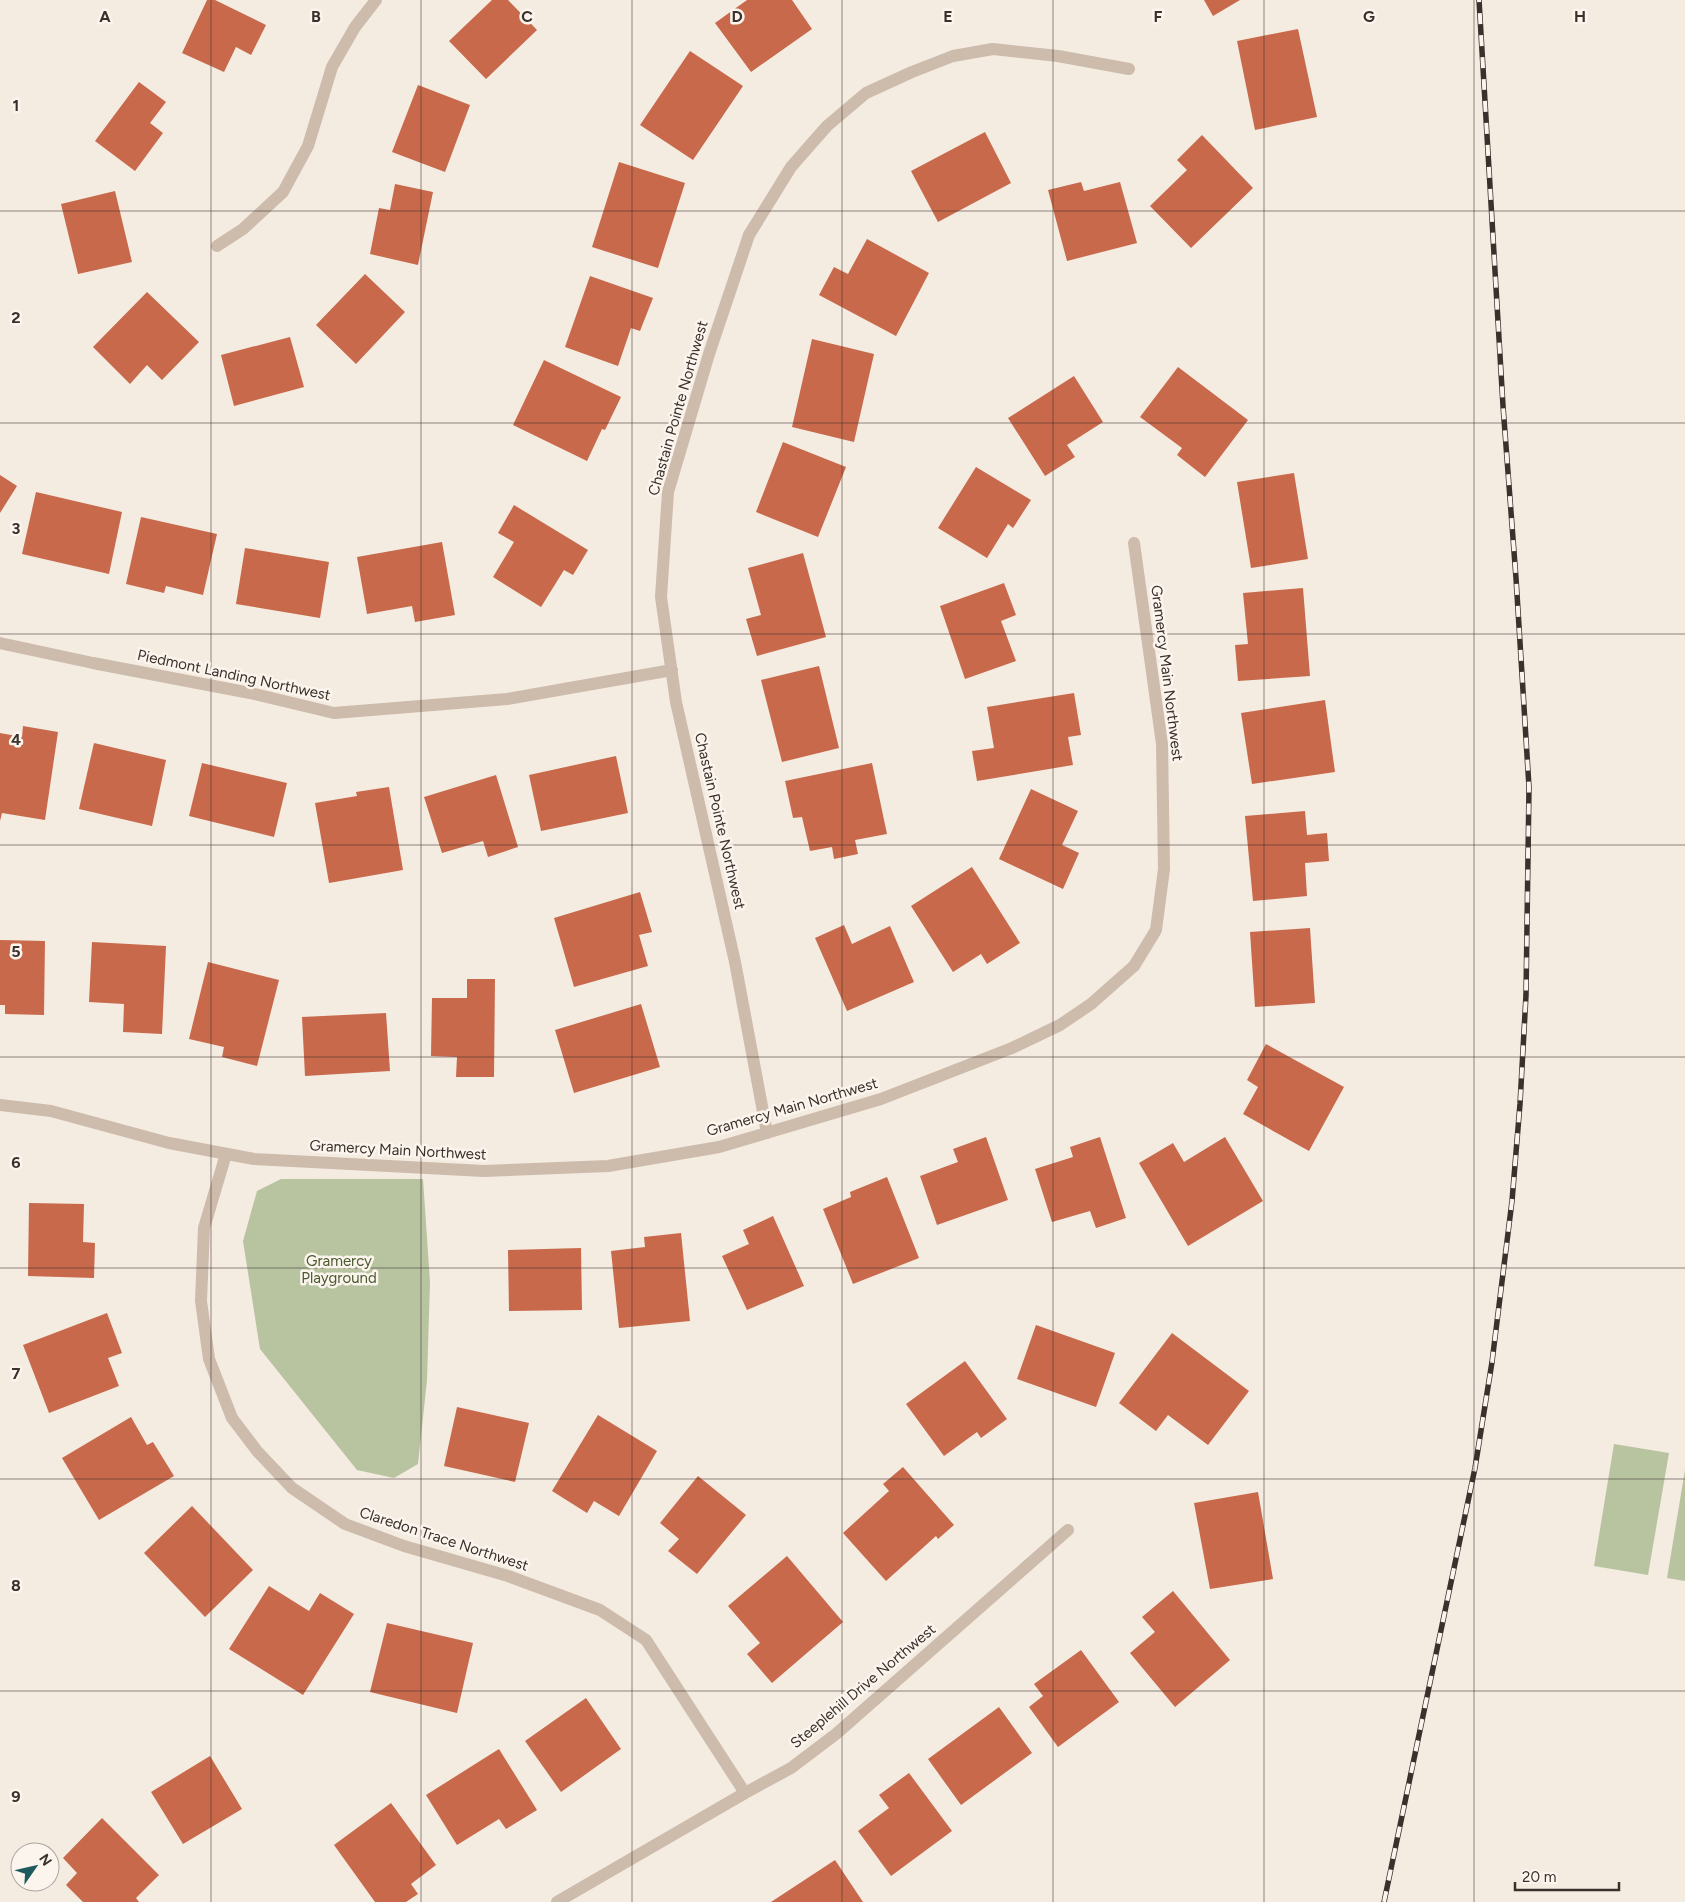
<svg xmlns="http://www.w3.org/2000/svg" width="1685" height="1902" viewBox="0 0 1685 1902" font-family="Figtree,sans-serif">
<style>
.green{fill:#b8c4a0}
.building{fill:#c8694b}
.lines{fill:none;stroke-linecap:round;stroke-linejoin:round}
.minor{stroke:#cdbbac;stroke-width:12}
.rail-casing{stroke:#3b302b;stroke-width:5.5}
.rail{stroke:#fbf5ee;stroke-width:4;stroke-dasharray:11;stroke-linecap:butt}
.grid{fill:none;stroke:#3b302b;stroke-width:1;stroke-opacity:0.55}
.labels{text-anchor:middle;stroke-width:5;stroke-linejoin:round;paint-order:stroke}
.street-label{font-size:15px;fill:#3b302b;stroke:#fbf5ee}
.park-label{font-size:15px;fill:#4a5a2e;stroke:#fbf5ee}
.grid-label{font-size:16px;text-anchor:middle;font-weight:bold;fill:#3b302b;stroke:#fbf5ee;stroke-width:5;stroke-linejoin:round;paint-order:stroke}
</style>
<rect width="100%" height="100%" fill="#f4ebe1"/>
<path class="green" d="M281,1179H423L430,1282L427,1380L418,1464L394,1478L357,1470L260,1349L243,1241L257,1191Z
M1614,1444L1669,1453L1648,1575L1594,1566Z
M1685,1470V1581L1667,1578Z"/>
<path class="building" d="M207,0H215L266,25L251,55L236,47L224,72L182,53Z
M492,0H508L537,30L486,79L449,41Z
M747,0H792L812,29L751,72L715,23Z
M1204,0H1240L1213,16Z
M1298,29L1317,117L1255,130L1237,41Z
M690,51L743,86L693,160L640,125Z
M139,82L166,102L150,123L163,133L135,171L95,141Z
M418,85L470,105L445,172L392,152Z
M985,132L1011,183L938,222L911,171Z
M1202,135L1253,188L1191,248L1150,206L1187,170L1177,160Z
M619,162L685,183L658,268L592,247Z
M1081,182L1084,191L1120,182L1137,243L1067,261L1048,190Z
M395,184L433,192L418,265L370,254L379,208L390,210Z
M115,191L132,262L78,274L61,204Z
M867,239L929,273L896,336L819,295L834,267L848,274Z
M365,274L405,312L356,364L316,325Z
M590,276L653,298L640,331L631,328L618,366L565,347Z
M147,292L199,342L162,380L147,365L130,384L93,347Z
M290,337L304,387L234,406L221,355Z
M812,339L874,354L854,442L792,427Z
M544,360L621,397L605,430L602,429L587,461L513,425Z
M1178,367L1248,420L1205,477L1177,455L1182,448L1140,417Z
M1074,376L1103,422L1067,445L1075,457L1045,476L1008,418Z
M783,442L846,467L818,537L756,512Z
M976,467L1031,500L1013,528L1008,524L987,558L938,528Z
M1294,473L1308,559L1251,568L1237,482Z
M0,475L17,486L0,513Z
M36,492L122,512L109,574L22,554Z
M514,505L588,550L573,575L564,570L541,607L493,577L514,542L498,533Z
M141,517L217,534L203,595L166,586L164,593L126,584Z
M442,542L455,615L415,622L412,606L367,614L357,557Z
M245,548L329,562L320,618L236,604Z
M803,553L826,637L757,656L746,619L761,615L748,568Z
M1004,583L1016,615L1001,621L1016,661L965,679L940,606Z
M1303,588L1310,676L1238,681L1235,645L1248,644L1243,593Z
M819,666L839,748L782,762L761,680Z
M1074,693L1081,735L1068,737L1073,765L977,781L972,751L994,748L987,707Z
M1325,700L1335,772L1252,784L1241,713Z
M23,726L58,732L45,820L2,813L0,821V733L22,737Z
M94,743L166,760L152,826L79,809Z
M616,756L628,813L541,831L529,775Z
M202,763L287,783L274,837L189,816Z
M872,763L887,834L855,840L858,854L834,859L832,847L810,851L802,817L793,818L785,781Z
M496,775L518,847L488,857L483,841L442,853L424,797Z
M389,787L403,870L329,883L315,803L357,796L356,792Z
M1031,789L1078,811L1062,845L1079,853L1063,889L999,859Z
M1305,811L1307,835L1327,833L1329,861L1305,863L1307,896L1253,901L1245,816Z
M972,867L1020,943L987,964L981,954L953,972L911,906Z
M640,892L652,932L639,935L648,966L574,987L554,918Z
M844,925L852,944L890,926L914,982L847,1011L815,938Z
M1310,928L1315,1003L1255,1007L1250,932Z
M0,940L45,941L44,1015L5,1014V1005H0Z
M92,942L166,946L162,1034L123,1032L124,1004L89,1002Z
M208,962L279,980L257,1066L222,1057L224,1047L189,1039Z
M467,979H495L494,1077H456L457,1057L431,1056L432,998H467Z
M641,1004L660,1067L574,1093L555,1030Z
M386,1013L390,1071L305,1076L302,1017Z
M1266,1044L1344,1087L1309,1151L1243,1114L1258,1087L1247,1080Z
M986,1137L1008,1200L937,1225L920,1176L958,1162L953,1149Z
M1100,1137L1126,1218L1096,1228L1090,1211L1052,1222L1035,1169L1073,1157L1070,1147Z
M1225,1137L1263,1201L1188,1246L1139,1163L1173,1143L1184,1162Z
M887,1177L919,1258L853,1284L823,1209L851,1197L850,1192Z
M29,1203L84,1204L83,1242L95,1243L94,1278L28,1276Z
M773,1216L804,1286L747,1310L722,1256L749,1244L743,1230Z
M681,1233L690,1321L619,1328L611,1251L645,1247L644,1237Z
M581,1248L582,1310L509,1311L508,1250Z
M107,1313L122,1353L108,1358L119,1386L49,1413L23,1345Z
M1036,1325L1115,1353L1096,1407L1017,1379Z
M1172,1333L1249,1391L1208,1445L1168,1415L1156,1431L1119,1403Z
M965,1361L1007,1419L981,1438L977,1432L944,1456L906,1404Z
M457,1407L529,1423L515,1482L444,1466Z
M598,1415L657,1451L619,1516L594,1501L587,1513L552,1491Z
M131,1417L147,1445L153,1442L174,1476L99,1520L62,1458Z
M903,1467L954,1525L938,1539L936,1536L886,1581L843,1533L889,1491L883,1484Z
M698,1476L746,1515L697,1574L668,1551L679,1539L660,1523Z
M1258,1492L1273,1579L1210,1589L1194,1503Z
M192,1506L253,1570L205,1617L144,1553Z
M787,1556L843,1622L772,1683L747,1654L760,1643L728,1606Z
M269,1586L309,1611L320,1593L354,1614L303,1695L229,1649Z
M1173,1591L1230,1660L1175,1707L1130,1653L1155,1632L1142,1617Z
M387,1623L473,1643L457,1713L370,1692Z
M1081,1650L1119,1702L1058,1747L1029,1707L1043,1696L1034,1684Z
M586,1698L621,1749L561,1792L525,1741Z
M999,1707L1032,1753L961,1805L928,1759Z
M499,1749L537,1810L506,1829L499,1819L457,1845L426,1795Z
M210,1756L242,1809L183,1844L151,1792Z
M909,1773L952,1831L891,1876L858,1831L889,1808L879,1795Z
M391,1803L436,1865L411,1884L418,1894L406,1902H375L334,1845Z
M102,1818L159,1875L136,1898L139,1902H83L66,1885L77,1873L63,1858Z
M835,1860L863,1902H771Z"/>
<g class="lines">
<path class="minor" d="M217,246L243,229L283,192L308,146L332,67L355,27L376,0
M0,643L93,663L250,693L334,713L507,699L672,670
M0,1105L51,1111L169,1143L254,1159L484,1171L608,1166L719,1147L881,1099L1012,1048L1060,1025L1091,1004L1134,966L1156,930L1164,869L1162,744L1134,543
M767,1133L735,962L676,702L661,597L668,492L709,354L749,235L791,167L827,126L866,93L912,72L953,56L993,49L1058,56L1129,69
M226,1154L204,1228L201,1301L209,1359L232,1418L257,1451L292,1488L345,1524L404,1546L508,1576L600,1610L646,1640L745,1793
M557,1902L745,1793L791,1768L836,1734L1068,1530"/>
<g class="rail-casing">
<path id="rail" d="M1384,1902L1475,1468L1492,1362L1512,1201L1520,1104L1526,995L1529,787L1516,578L1503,406L1479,0"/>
</g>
<use href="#rail" class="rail"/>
</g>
<path class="grid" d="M211,0V1902M421,0V1902M632,0V1902M842,0V1902M1053,0V1902M1264,0V1902M1474,0V1902M0,211H1685M0,423H1685M0,634H1685M0,845H1685M0,1057H1685M0,1268H1685M0,1479H1685M0,1691H1685"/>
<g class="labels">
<g class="street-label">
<text transform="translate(678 408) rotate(-74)" y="5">Chastain Pointe Northwest</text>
<text transform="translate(1167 673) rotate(83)" y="5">Gramercy Main Northwest</text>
<text transform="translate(234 675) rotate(12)" y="5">Piedmont Landing Northwest</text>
<text transform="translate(720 821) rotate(77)" y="5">Chastain Pointe Northwest</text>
<text transform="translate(792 1107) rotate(-16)" y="5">Gramercy Main Northwest</text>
<text transform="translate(398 1150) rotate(3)" y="5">Gramercy Main Northwest</text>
<text transform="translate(444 1539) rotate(18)" y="5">Claredon Trace Northwest</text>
<text transform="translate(863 1686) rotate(-40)" y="5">Steeplehill Drive Northwest</text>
</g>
<g class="park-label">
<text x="339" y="1266">Gramercy<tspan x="339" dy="17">Playground</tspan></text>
</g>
</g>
<g class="grid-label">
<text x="105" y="22">A</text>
<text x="316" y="22">B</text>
<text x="527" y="22">C</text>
<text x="737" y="22">D</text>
<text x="948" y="22">E</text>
<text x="1158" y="22">F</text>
<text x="1369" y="22">G</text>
<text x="1580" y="22">H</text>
<text x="16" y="111">1</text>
<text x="16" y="323">2</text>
<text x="16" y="534">3</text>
<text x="16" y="745">4</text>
<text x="16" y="957">5</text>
<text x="16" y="1168">6</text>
<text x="16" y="1379">7</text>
<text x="16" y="1591">8</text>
<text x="16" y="1802">9</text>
</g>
<g transform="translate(35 1867) rotate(56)"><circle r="24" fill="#fbf5ee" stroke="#aea6a0"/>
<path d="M0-4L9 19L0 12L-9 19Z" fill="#1f5a5e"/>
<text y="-8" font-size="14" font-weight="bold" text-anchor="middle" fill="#3b302b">N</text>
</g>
<path d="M1515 1882v8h104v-8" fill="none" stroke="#3b302b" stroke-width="2.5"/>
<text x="1522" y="1882" font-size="15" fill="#3b302b" stroke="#fbf5ee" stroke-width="4" paint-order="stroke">20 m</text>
</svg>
